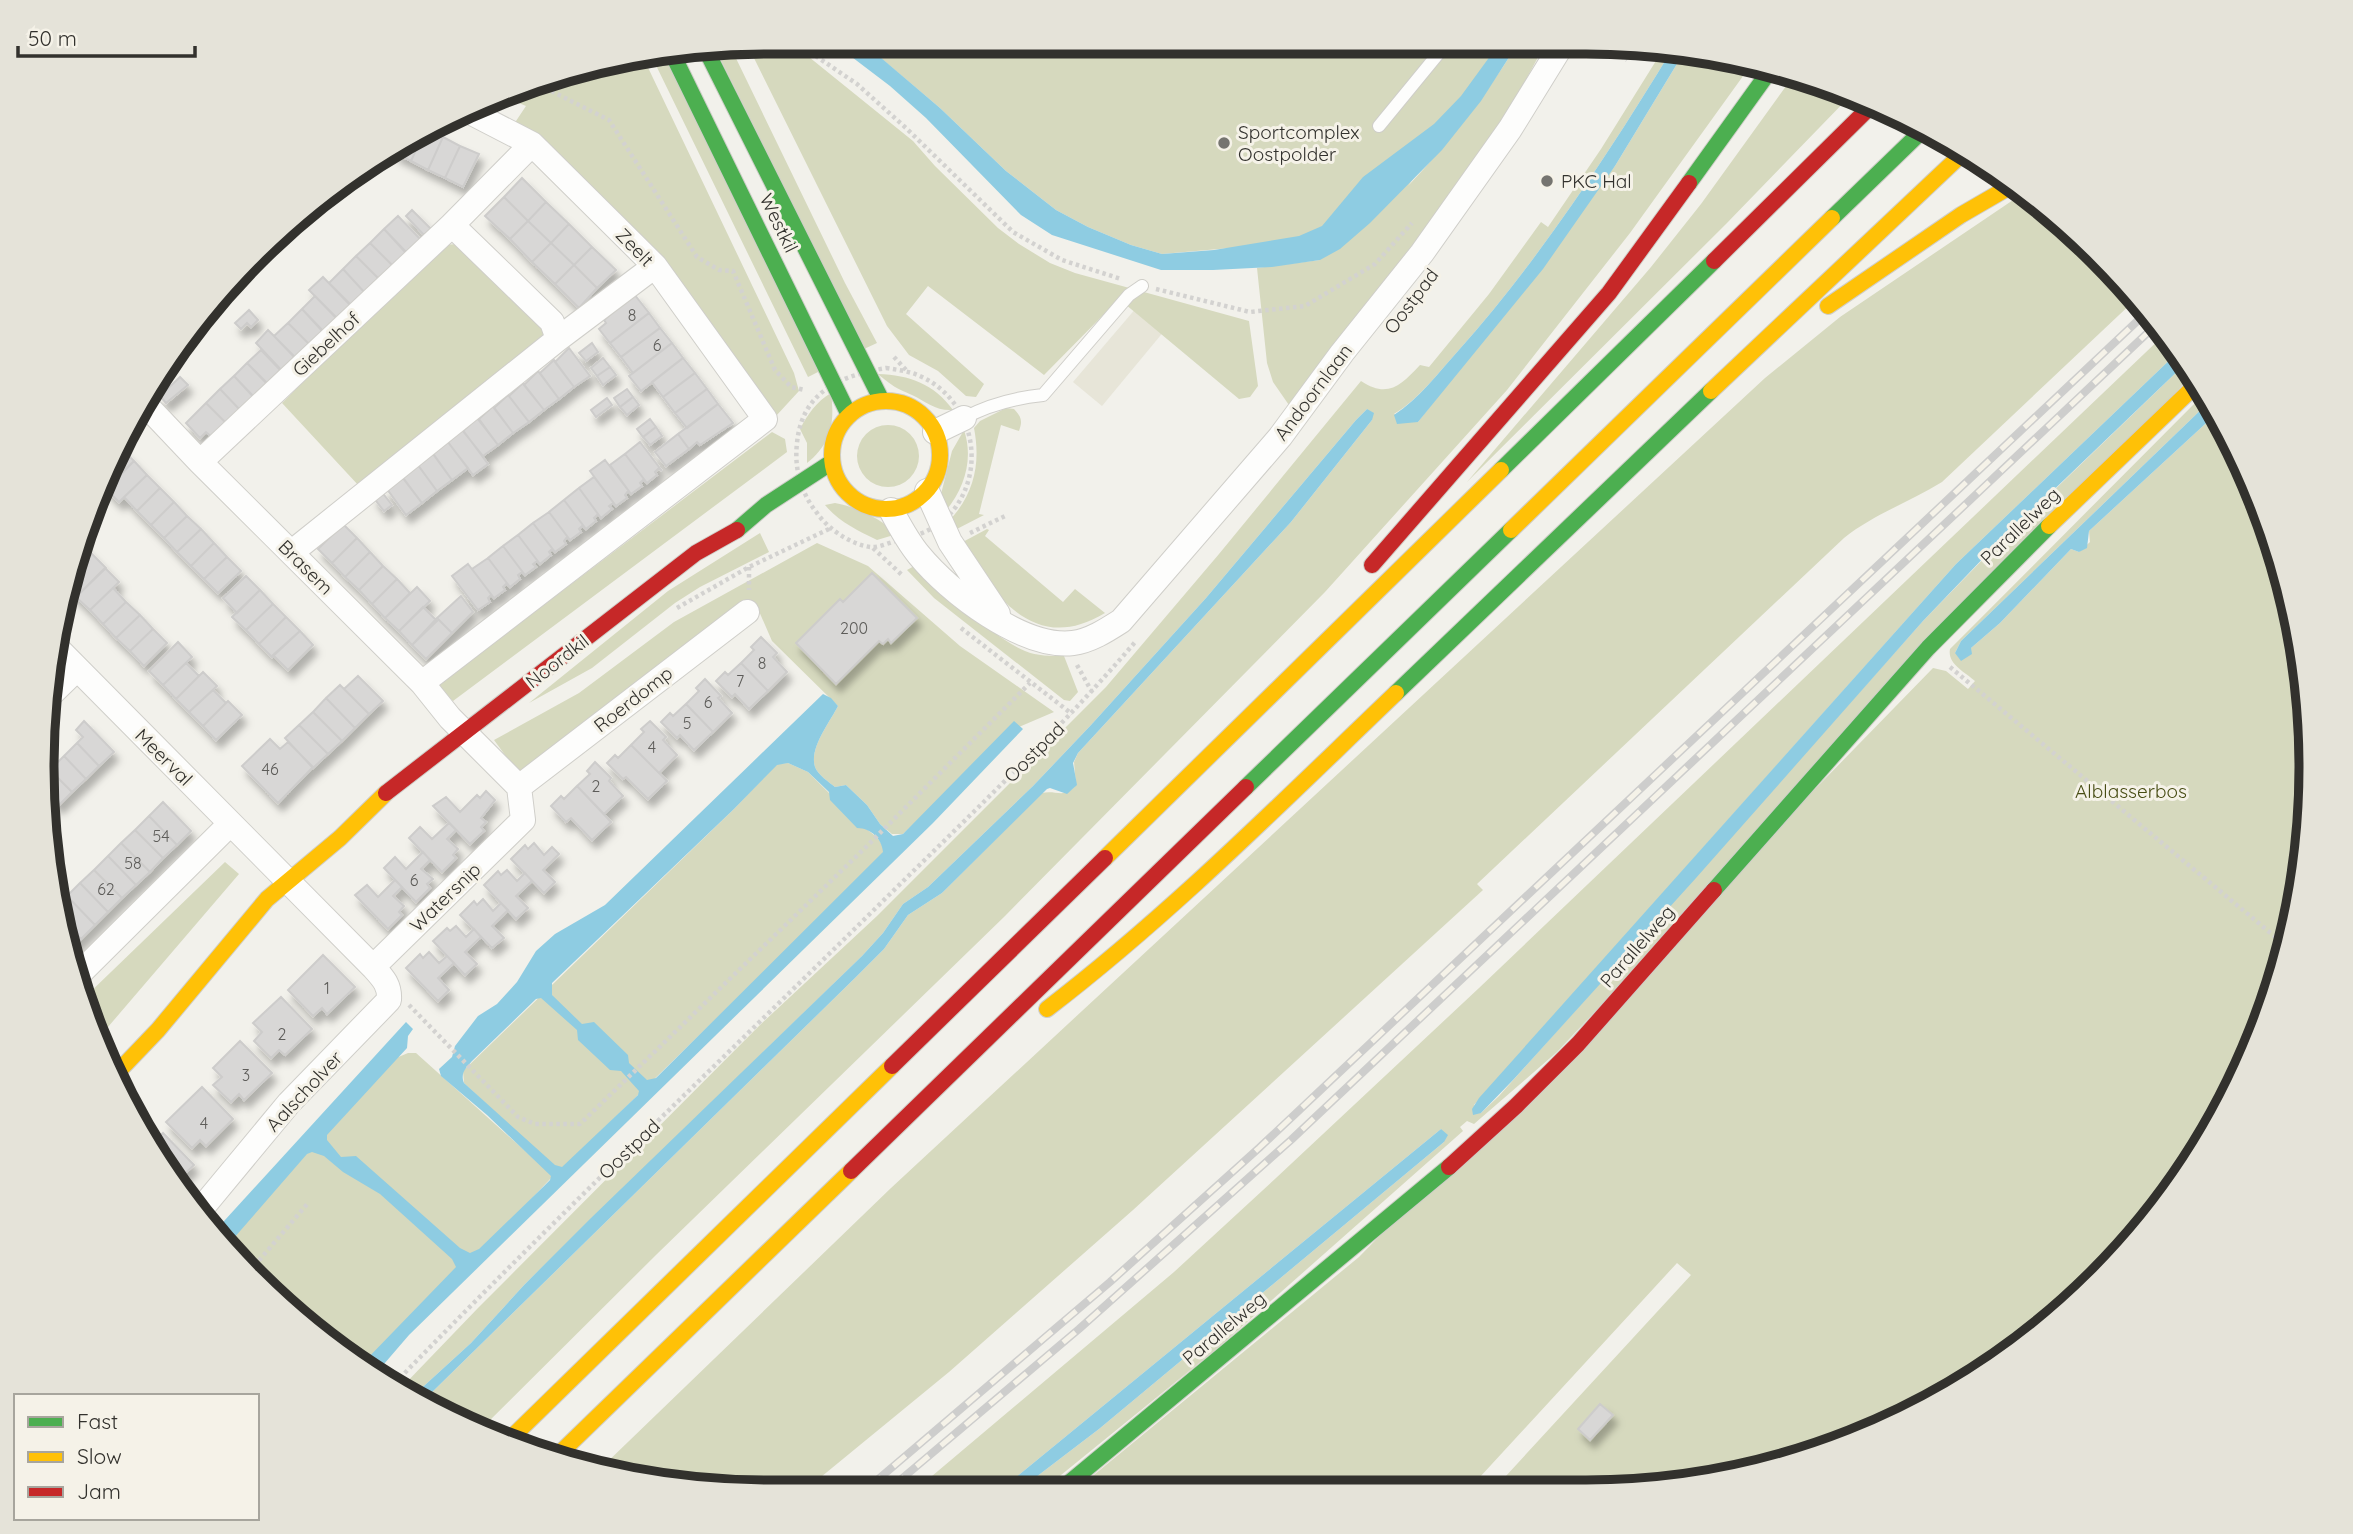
<svg xmlns="http://www.w3.org/2000/svg" width="2353" height="1534" viewBox="0 0 2353 1534" font-family="Quicksand,sans-serif">
<style>
.built{fill:#e7e5d8}
.green{fill:#d6d9be}
.water{fill:#8ecce2;fill-rule:evenodd}
.building{fill:#d8d7d6;stroke:#cdcccb;stroke-width:2;filter:url(#shadow)}
.lines{fill:none;stroke-linecap:round;stroke-linejoin:round}
.lane-casing{stroke:#cfcec9;stroke-width:14}
.street-casing{stroke:#cfcec9;stroke-width:26}
.fast-casing{stroke:#cfcec9;stroke-width:18}
.slow-casing{stroke:#cfcec9;stroke-width:18}
.jam-casing{stroke:#cfcec9;stroke-width:18}
.path{stroke:#d3d2d0;stroke-width:4.5;stroke-dasharray:3.5 3.5;stroke-linecap:butt}
.lane{stroke:#fdfdfc;stroke-width:12}
.street{stroke:#fdfdfc;stroke-width:24}
.fast{stroke:#4caf50;stroke-width:16}
.slow{stroke:#ffc107;stroke-width:16}
.jam{stroke:#c62828;stroke-width:16}
.rail-casing{stroke:#cdcdcc;stroke-width:8}
.rail{stroke:#f5f2e8;stroke-width:5;stroke-dasharray:16;stroke-linecap:butt}
.poi-dot{fill:#757470;stroke:#f5f2e8;stroke-width:2.5}
.labels{text-anchor:middle;stroke-width:6;stroke-linejoin:round;paint-order:stroke}
.number-label{font-size:16px;fill:#5d5c59}
.poi-label{font-size:19px;fill:#32312d;stroke:#f5f2e8;text-anchor:start}
.street-label{font-size:19px;fill:#32312d;stroke:#f5f2e8}
.park-label{font-size:19px;fill:#484d14;stroke:#f5f2e8}
.rim{fill:none;stroke:#32312d;stroke-width:9}
</style>
<defs>
<filter id="shadow"><feDropShadow dx="4.5" dy="8" stdDeviation="3.5" flood-color="#0004"/></filter>
</defs>
<rect width="100%" height="100%" fill="#f2f1eb"/>
<path class="built" d="M1137,307L1165,330L1102,406L1073,382Z"/>
<path class="green" d="M715,48H731L845,283L877,343L864,349Z
M749,48H792L809,57L913,141L935,166L998,228L1019,244L1050,263L1075,273L1249,321L1258,386L1250,397L1239,399L1119,299L1044,375L928,286L906,314L984,384L976,397L966,396L938,371L909,355L887,326Z
M869,48H1507L1408,186C1449,143 1484,98 1515,48H1543L1507,115L1362,321L1291,408L1273,382L1267,363L1257,268L1320,260L1230,248L1162,254L1131,245L1088,227L1056,210L1006,171L940,108Z
M1664,48H1673C1609,153 1540,259 1458,351C1438,373 1419,399 1394,414L1418,422L1615,166L1686,49L1751,65L1630,233L1507,390L1325,592L1005,916L657,1254L479,1431L447,1417L423,1401L855,978L884,949L908,915L942,893L1042,793C1056,790 1066,799 1076,785L1074,762L1078,753L1291,522L1372,420L1367,409L1356,420L1206,598L1091,725L1033,786L928,887L903,904L883,933L862,956L525,1284L471,1343L414,1395L402,1387L478,1308L761,1024L877,916L1106,687L1219,554L1361,381C1388,399 1401,385 1420,365L1429,367L1489,294L1541,222L1548,227L1601,149Z
M665,50L820,371L808,377L650,53Z
M642,55L794,373L799,391L776,416L514,124L526,106L502,96L534,80Z
M1794,75L1819,80L1852,94L1726,224L1467,482L1651,267L1701,204Z
M2022,194L2064,222L2136,299L1942,482C1910,502 1874,514 1844,538L1477,884L1483,890L1133,1210L949,1372L810,1486H672L600,1469L891,1188L1765,378L1840,317Z
M459,244L542,327L545,339L359,486L282,403L442,245Z
M2166,333L2178,352L1956,564L1474,1105L1481,1113L1499,1096L1923,621L1992,550L2185,364L2192,375L1557,1052L1474,1124L1467,1121L1460,1127L1463,1131L1220,1346L1045,1488L1023,1487L1099,1429L1444,1142L1441,1129L1004,1487H919L1174,1272L1276,1178L1479,988Z
M878,374C910,375 934,384 953,410C935,411 927,402 912,395C896,388 892,386 878,374Z
M831,393C835,423 831,444 807,463V443L800,429C808,414 816,402 831,393Z
M2204,394L2209,402L1961,641L1955,653L1971,648L2000,623L2071,549L2079,552L2090,542L2089,531L2216,414L2236,447L2286,580L2309,720L2305,862L2272,1000L2214,1130L2131,1245L2027,1342L1906,1417L1773,1467L1633,1490H1493L1691,1275L1677,1263L1468,1490L1078,1488L1359,1257L1933,668L1946,671L1968,689L1975,681C1965,672 1947,664 1950,649Z
M1006,408L1014,409C1021,417 1023,420 1019,431L1001,425L979,514L984,515L953,531L948,522C974,495 981,464 974,428L980,421Z
M857 456a31 31 0 1 1 62 0a31 31 0 1 1-62 0Z
M964,430C974,460 964,490 944,513L941,494L952,451Z
M772,432L785,439L787,452L453,701L438,685Z
M835,503C857,507 881,519 897,534L877,540C857,530 839,522 825,505Z
M987,529L989,530L985,536L1063,602L1075,589L1105,613C1034,656 995,595 959,544Z
M760,533L769,552L700,587L675,603L592,668L529,703L668,591Z
M817,543L868,566L960,646L1054,712L1014,729L903,834H892L880,824L867,805L846,785L835,787C829,782 818,775 815,767C809,748 830,722 838,706L772,641L755,602L524,771L516,770L494,740L579,693L674,622Z
M916,565C944,589 993,638 1025,651C1037,656 1051,656 1064,656L1078,692L1070,701L1064,700L934,598L907,570Z
M788,763L808,772L864,828C875,834 883,842 885,854L559,1172L464,1083L463,1071L734,809L777,764Z
M225,862L239,874L96,1041L83,999Z
M408,1053H416L553,1176L467,1267L367,1364L289,1312L223,1242L396,1058Z"/>
<path class="water" d="M840,48H869L873,51L940,108L1006,171L1056,210L1088,227L1131,245L1162,254L1214,250L1299,236L1322,226L1363,177L1434,124L1461,96L1496,48H1515L1481,101L1442,150L1370,223L1340,249L1320,260L1272,267L1213,270H1161L1052,235L1021,215L926,118L890,86Z
M1673,48L1686,49L1615,166L1543,269L1418,422L1397,424L1394,415C1419,399 1438,373 1458,351C1540,259 1609,153 1673,48Z
M2178,352L2185,364L1992,549L1923,621L1696,878L1514,1079L1481,1113L1473,1115L1472,1109L1479,1098L1956,564Z
M2209,402L2216,414L2089,531L2087,548L2079,552L2071,549L2000,623L1971,648L1972,654L1961,661L1955,653L1961,641Z
M1367,409L1374,413L1372,420L1291,522L1078,753L1073,763L1077,785L1067,794L1050,788L1047,789L942,893L908,915L884,949L855,978L423,1401L414,1395L471,1343L525,1284L591,1218L862,956L883,933L903,904L928,887L1033,786L1091,725L1206,598L1356,420Z
M823,694L831,698L838,706C830,722 809,748 815,767C818,775 829,782 835,787L846,785L867,805L880,824L893,836L903,834L1014,721L1023,729L933,823L409,1335L378,1371L364,1362L456,1267L452,1259L380,1194L343,1172L324,1156L312,1152L307,1154L227,1246L214,1232L406,1022L413,1029L408,1036L407,1048L327,1135V1140L341,1157L356,1156L460,1248L470,1253L479,1249L543,1187L550,1180L551,1176L487,1115L441,1076L439,1069L452,1057L455,1046L478,1016L497,1004L517,982L536,951L555,934L605,905ZM788,763L808,772L829,792L830,800L857,828C871,828 882,839 883,852L656,1078L647,1080L629,1063L628,1055L594,1022L582,1024L552,995V983L734,809L777,765ZM541,998L577,1030L578,1040L610,1070L621,1071L639,1091L638,1095L562,1167L555,1165L464,1083C460,1073 466,1068 472,1061L536,999Z
M1441,1129L1448,1135L1444,1142L1099,1429L1023,1487H1004Z"/>
<path class="building" d="M431,131L443,137L428,170L411,161L423,135Z
M423,135L411,161L394,153L396,149Z
M443,137L460,146L445,178L428,170Z
M460,146L479,154L463,187L445,178Z
M522,178L546,202L528,221L504,197Z
M504,197L528,221L510,239L485,216Z
M546,202L569,224L551,243L528,221Z
M412,210L431,229L424,235L406,216Z
M398,216L420,239L408,254L384,229Z
M528,221L551,243L532,262L510,239Z
M569,224L592,247L574,265L551,243Z
M384,229L406,253L394,267L370,243Z
M370,243L393,266L380,280L356,256Z
M551,243L574,265L555,284L532,262Z
M592,247L616,270L597,288L574,265Z
M356,256L379,279L366,294L343,269Z
M574,265L597,288L579,308L555,284Z
M343,269L365,293L353,307L329,283Z
M323,277L351,306L339,321L309,290Z
M634,294L649,313L610,343L599,329L606,323L604,320Z
M315,296L338,319L326,334L302,309Z
M302,309L324,333L312,347L288,323Z
M249,310L258,320L251,327L247,323L241,329L235,323Z
M649,313L660,328L621,357L610,343Z
M288,323L311,346L298,361L274,336Z
M660,328L672,343L633,373L621,357Z
M268,330L297,359L285,374L256,343Z
M592,343L598,352L586,361L579,353Z
M672,343L683,358L641,391L629,376Z
M569,348L590,376L574,387L555,362Z
M261,350L283,373L271,387L247,363Z
M603,358L610,367L597,376L591,368Z
M683,358L695,373L663,397L652,382Z
M554,360L574,387L559,399L540,373Z
M247,363L269,386L257,401L234,376Z
M610,367L616,375L603,385L597,376Z
M538,371L559,399L544,410L524,385Z
M695,373L707,389L675,413L663,397Z
M234,376L256,399L242,412L220,389Z
M180,377L188,385L166,403L160,396Z
M523,383L544,410L529,422L509,396Z
M220,389L242,412L229,426L206,403Z
M627,389L633,397L620,407L614,398Z
M707,389L718,404L687,428L675,413Z
M508,395L529,422L513,433L494,408Z
M633,397L639,405L627,415L620,407Z
M607,398L612,405L596,417L591,410Z
M206,403L229,426L215,440L206,432L200,438L186,423Z
M718,404L733,423L700,445L697,442L689,449L678,434Z
M493,406L513,433L498,445L479,419Z
M477,418L498,445L483,456L463,431Z
M650,419L656,427L643,437L637,429Z
M656,427L662,436L650,445L643,437Z
M462,429L488,464L473,475L448,442Z
M678,434L689,449L666,466L655,452Z
M447,441L468,468L452,480L433,454Z
M640,442L662,471L659,468L655,472L657,475L647,483L625,454Z
M121,448L134,461L109,487L103,480Z
M432,452L452,480L437,491L418,465Z
M625,454L647,483L643,480L640,483L642,486L631,494L610,465Z
M605,460L631,494L628,491L625,495L627,498L616,506L590,471Z
M134,461L147,475L119,502L105,488Z
M417,464L437,491L422,503L402,477Z
M147,475L160,488L137,511L124,497Z
M401,475L422,503L406,515L387,489Z
M594,477L616,506L613,503L609,506L612,509L601,518L579,488Z
M160,488L174,502L151,525L137,511Z
M579,488L601,518L598,514L594,518L596,521L586,529L564,500Z
M381,491L392,505L384,511L373,497Z
M564,500L586,529L582,526L579,529L581,532L570,540L549,512Z
M174,502L187,516L164,538L151,525Z
M549,512L570,540L567,537L564,541L566,544L555,552L533,523Z
M187,516L201,529L177,552L164,538Z
M533,523L555,552L552,549L549,552L551,555L540,564L518,535Z
M343,524L357,538L332,563L318,549Z
M201,529L214,543L191,566L177,552Z
M518,535L540,564L537,561L533,564L536,567L525,575L503,546Z
M357,538L370,552L345,577L332,563Z
M81,543L92,554L71,575Z
M214,543L227,557L204,579L191,566Z
M503,546L525,575L522,572L518,575L520,579L510,587L488,558Z
M370,552L383,566L359,590L345,577Z
M92,554L106,568L76,597L67,588L71,575Z
M227,557L241,571L218,593L204,579Z
M488,558L510,587L506,584L503,587L505,590L494,598L472,569Z
M468,564L494,598L491,595L488,598L490,602L478,610L452,576Z
M383,566L397,579L372,604L359,590Z
M105,568L119,582L90,610L76,597Z
M872,573L917,618L891,643L888,639L883,644L879,641L836,684L796,643L840,599L843,602Z
M246,576L260,590L237,613L223,598Z
M397,579L410,593L385,618L372,604Z
M417,587L430,601L399,631L385,618Z
M113,588L126,602L103,624L90,610Z
M260,590L273,604L246,630L232,617Z
M461,596L473,612L452,633L437,618Z
M126,602L140,615L116,638L103,624Z
M273,604L286,617L259,644L246,630Z
M423,607L437,621L412,645L399,631Z
M140,615L153,629L130,651L116,638Z
M286,617L300,631L272,657L259,644Z
M437,618L452,633L426,659L412,645Z
M153,629L167,643L144,666L130,651Z
M300,631L313,645L288,670L273,655Z
M761,637L777,653L773,657L787,672L768,691L741,663L754,650L751,647Z
M178,642L192,657L163,685L149,671Z
M186,663L199,676L176,699L163,685Z
M741,663L768,691L749,709L735,694L732,697L716,681L725,672L728,675Z
M203,672L217,686L189,712L176,699Z
M358,676L383,701L369,714L344,689Z
M705,679L721,696L718,698L732,713L713,732L686,704L699,691L696,688Z
M340,685L369,714L355,728L326,698Z
M213,690L226,703L203,726L189,712Z
M326,698L355,728L342,741L313,712Z
M228,701L242,715L216,740L203,726Z
M686,704L713,732L694,750L680,735L677,738L661,722L670,713L673,716Z
M313,712L342,741L328,754L299,725Z
M84,721L114,752L99,766L77,743L83,737L76,730Z
M650,721L666,737L663,740L677,755L659,773L631,745L644,732L641,729Z
M299,725L328,754L313,768L285,738Z
M270,739L280,749L288,742L313,767L278,803L242,766Z
M77,743L99,766L86,779L64,756Z
M631,745L667,781L648,799L626,777L623,779L607,763L615,755L618,758Z
M64,756L86,779L72,792L50,770Z
M595,762L611,778L609,781L623,796L604,814L577,786L590,774L587,771Z
M50,770L72,792L58,806L49,796L47,773Z
M577,786L611,822L592,840L571,818L566,822L551,806L561,796L564,799Z
M486,791L495,800L481,818L486,822L481,827L484,831L470,844L433,806L446,797L460,812L477,795L480,798Z
M163,802L191,831L177,845L149,816Z
M149,816L177,845L163,858L135,830Z
M449,823L456,830L447,839L458,849L453,855L456,858L442,872L409,838L420,827L432,839Z
M135,830L163,858L150,872L121,843Z
M121,843L150,872L136,885L108,856Z
M534,843L544,855L552,847L559,854L543,870L555,882L544,893L511,859L525,845L528,849Z
M423,852L430,860L421,869L433,879L427,884L430,888L416,902L384,868L395,857L406,869Z
M108,856L136,885L122,898L94,870Z
M94,870L122,898L108,912L80,883Z
M507,870L517,881L525,873L532,881L516,896L528,908L516,919L484,885L498,871L501,875Z
M395,880L402,887L393,896L404,906L399,912L402,915L388,929L355,895L367,885L378,897Z
M80,883L108,912L95,925L67,896Z
M67,896L95,925L81,939L58,914L56,907Z
M483,899L493,911L501,903L508,910L492,926L504,938L492,948L460,915L474,901L477,905Z
M58,914L81,939L69,951Z
M456,926L466,937L474,929L481,937L465,952L477,964L465,975L433,941L447,928L450,931Z
M429,952L439,963L447,956L454,963L438,978L449,990L438,1001L406,968L420,954L423,958Z
M323,955L355,987L327,1014L322,1008L313,1016L288,990Z
M281,997L312,1029L285,1055L279,1050L271,1058L254,1041L262,1032L253,1023Z
M240,1041L272,1073L244,1100L239,1094L231,1102L213,1085L222,1077L213,1068Z
M202,1087L233,1119L206,1146L200,1140L192,1148L166,1122Z
M163,1133L194,1165L175,1183L150,1145Z
M1600,1404L1613,1415L1590,1440L1578,1429Z"/>
<g class="lines">
<g class="lane-casing">
<path id="lane" d="M1379,126L1443,48
M964,418C990,404 1014,398 1043,395L1129,295L1142,286"/>
</g>
<g class="street-casing">
<path id="street" d="M452,225L532,144
M558,339L655,266
M935,432L964,418
M200,462L452,225L552,322L558,339L292,552
M927,491L950,542L998,614
M891,510C899,525 908,542 919,555C949,592 1023,649 1073,643C1090,641 1107,630 1121,621L1280,437L1342,353L1422,253L1510,129L1560,48
M53,644L373,967L523,820L519,787L450,718L422,683L200,462L146,405
M422,683L765,419L655,266L532,144L470,112
M46,699L77,669
M519,787L747,612
M77,976L230,824
M197,1214L289,1103L389,1000C390,985 383,978 373,967"/>
</g>
<g class="fast-casing">
<path id="fast" d="M705,48L882,401
M670,49L849,415
M1689,183L1771,69
M1832,218L1924,129
M1501,470L1714,261
M737,530L766,505L832,462
M1396,693L1711,391
M1246,787L1511,530
M1714,890L1928,648L2049,526
M1063,1488L1449,1167"/>
</g>
<g class="slow-casing">
<path id="slow" d="M1828,306L1961,215L2011,186
M1711,391L1962,154
M832 455a54 54 0 1 1 108 0a54 54 0 1 1-108 0Z
M2049,526L2197,384
M1511,530L1832,218
M1105,858L1501,470
M1047,1009C1171,914 1283,801 1396,693
M113,1077L158,1030L267,899L340,838L386,793
M507,1442L892,1066
M555,1458L851,1171"/>
</g>
<g class="jam-casing">
<path id="jam" d="M1714,261L1874,103
M1372,565L1609,293L1689,183
M386,793L696,553L737,530
M892,1066L1105,858
M1449,1167L1516,1106L1578,1044L1714,890
M851,1171L1246,787"/>
</g>
<path class="path" d="M804,48L857,84L906,128L1013,232L1062,260L1121,279
M1609,48L1627,60
M1584,56L1589,48
M548,77L553,92L609,120L697,257L719,270L733,271L775,370L791,387L805,390
M1156,289L1250,312L1305,306L1375,264L1412,223
M894,357L907,371
M886,368C898,370 910,371 922,377C971,400 987,464 955,508C940,528 919,536 896,541C888,543 878,548 870,547C850,544 828,529 817,513C801,493 794,469 797,443C802,392 839,376 886,368Z
M970,533L1007,515
M873,548L902,575
M749,567V590
M677,608L749,567L831,528
M961,628L1072,714
M1077,665L1092,692
M1950,667L2285,945
M409,1005L518,1117L535,1124H580L867,846L1030,683
M250,1271L309,1202
M395,1383C556,1217 724,1058 889,895C973,812 1059,731 1136,641"/>
<use href="#lane" class="lane"/>
<use href="#street" class="street"/>
<use href="#fast" class="fast"/>
<use href="#slow" class="slow"/>
<use href="#jam" class="jam"/>
<g class="rail-casing">
<path id="rail" d="M869,1487L1110,1282L1259,1148L2148,311
M892,1487L1079,1329L1291,1140L2158,323"/>
</g>
<use href="#rail" class="rail"/>
</g>
<g class="poi-dot">
<circle cx="1224" cy="143" r="7"/>
<circle cx="1547" cy="181" r="7"/>
</g>
<g class="labels">
<g class="number-label">
<text x="632" y="321">8</text>
<text x="657" y="351">6</text>
<text x="854" y="634">200</text>
<text x="762" y="669">8</text>
<text x="740" y="687">7</text>
<text x="708" y="708">6</text>
<text x="687" y="729">5</text>
<text x="652" y="753">4</text>
<text x="270" y="775">46</text>
<text x="596" y="792">2</text>
<text x="161" y="842">54</text>
<text x="133" y="869">58</text>
<text x="414" y="886">6</text>
<text x="106" y="895">62</text>
<text x="327" y="994">1</text>
<text x="282" y="1040">2</text>
<text x="246" y="1081">3</text>
<text x="204" y="1129">4</text>
</g>
<g class="poi-label">
<text x="1238" y="139">Sportcomplex<tspan x="1238" dy="22">Oostpolder</tspan></text>
<text x="1561" y="188">PKC Hal</text>
</g>
<g class="street-label">
<text transform="translate(779 223) rotate(64)" y="7">Westkil</text>
<text transform="translate(635 247) rotate(46)" y="7">Zeelt</text>
<text transform="translate(1411 301) rotate(-53)" y="7">Oostpad</text>
<text transform="translate(326 344) rotate(-43)" y="7">Giebelhof</text>
<text transform="translate(1313 392) rotate(-53)" y="7">Andoornlaan</text>
<text transform="translate(2020 526) rotate(-44)" y="7">Parallelweg</text>
<text transform="translate(306 567) rotate(45)" y="7">Brasem</text>
<text transform="translate(557 661) rotate(-38)" y="7">Noordkil</text>
<text transform="translate(633 699) rotate(-38)" y="7">Roerdomp</text>
<text transform="translate(1034 752) rotate(-45)" y="7">Oostpad</text>
<text transform="translate(164 757) rotate(45)" y="7">Meerval</text>
<text transform="translate(445 897) rotate(-44)" y="7">Watersnip</text>
<text transform="translate(1637 946) rotate(-49)" y="7">Parallelweg</text>
<text transform="translate(304 1091) rotate(-47)" y="7">Aalscholver</text>
<text transform="translate(629 1149) rotate(-44)" y="7">Oostpad</text>
<text transform="translate(1224 1328) rotate(-40)" y="7">Parallelweg</text>
</g>
<g class="park-label">
<text x="2131" y="798">Alblasserbos</text>
</g>
</g>
<path d="M0 0H2353V1534H0ZM767 54H1586A713 713 0 0 1 2299 767V767A713 713 0 0 1 1586 1480H767A713 713 0 0 1 54 767V767A713 713 0 0 1 767 54Z" fill="#e5e3d9" fill-rule="evenodd"/>
<path class="rim" d="M767 54H1586A713 713 0 0 1 2299 767V767A713 713 0 0 1 1586 1480H767A713 713 0 0 1 54 767V767A713 713 0 0 1 767 54Z"/>
<rect x="14" y="1394" width="245" height="126" fill="#f5f2e8" stroke="#a7a59d" stroke-width="2"/>
<rect x="28" y="1417" width="35" height="10" fill="#4caf50" stroke="#a7a59d" stroke-width="2"/>
<text x="77" y="1429" font-size="21" fill="#32312d">Fast</text>
<rect x="28" y="1452" width="35" height="10" fill="#ffc107" stroke="#a7a59d" stroke-width="2"/>
<text x="77" y="1464" font-size="21" fill="#32312d">Slow</text>
<rect x="28" y="1487" width="35" height="10" fill="#c62828" stroke="#a7a59d" stroke-width="2"/>
<text x="77" y="1499" font-size="21" fill="#32312d">Jam</text>
<path d="M18 46v10h177v-10" fill="none" stroke="#32312d" stroke-width="3.5"/>
<text x="28" y="46" font-size="21" fill="#32312d" stroke="#f5f2e8" stroke-width="5" paint-order="stroke">50 m</text>
</svg>
